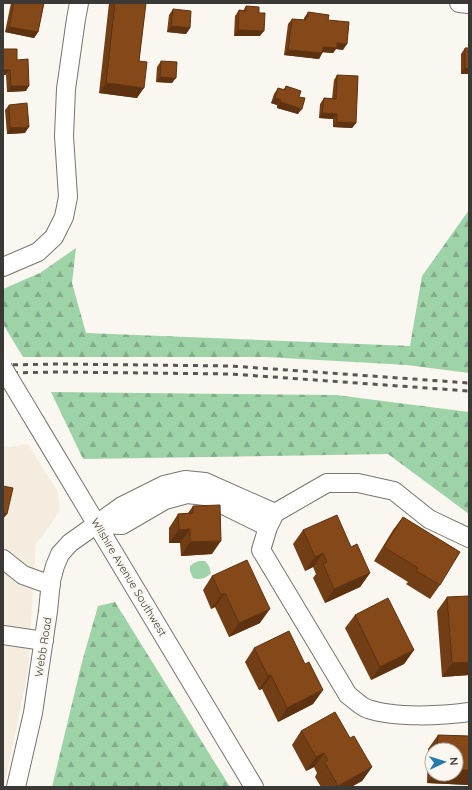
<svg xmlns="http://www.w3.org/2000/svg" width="472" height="790" viewBox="0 0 472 790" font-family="Quicksand,sans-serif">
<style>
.built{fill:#f4eddf}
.forest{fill:url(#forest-firs)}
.park{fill:#9ed3a8}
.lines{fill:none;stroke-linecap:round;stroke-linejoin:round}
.minor-casing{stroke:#787670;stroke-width:20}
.minor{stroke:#fff;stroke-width:18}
.rail{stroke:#575652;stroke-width:3;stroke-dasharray:5 5;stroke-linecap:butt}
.minor-bridge-casing{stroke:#787670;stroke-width:20;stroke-linecap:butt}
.minor-bridge{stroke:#fff;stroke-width:18}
.wall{fill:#723e15;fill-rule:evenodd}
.shaded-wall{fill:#5d3211}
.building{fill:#854818;stroke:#5d3211}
.labels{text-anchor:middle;stroke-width:4;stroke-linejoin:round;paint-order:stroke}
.street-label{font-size:11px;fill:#3a3936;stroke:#faf6f0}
</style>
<defs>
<pattern id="forest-firs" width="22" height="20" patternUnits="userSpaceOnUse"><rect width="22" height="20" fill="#9ed3a8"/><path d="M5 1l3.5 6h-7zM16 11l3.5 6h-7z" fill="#82ac8a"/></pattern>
</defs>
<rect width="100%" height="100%" fill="#faf6f0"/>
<path class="built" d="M28,444L58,492L60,511L36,544L28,671L5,782L3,787V448Z"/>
<path class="forest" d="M469,210V373L407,365L266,357H23L3,324V289L40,273L76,248L72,283L86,333L410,346L422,276Z
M51,392L336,395L469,412V514L388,454L83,459Z
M115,602L230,787H52L82,662L98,606Z"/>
<path class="park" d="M199,561H205L209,566L211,573C205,579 201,580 193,578L190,571V566L194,563Z"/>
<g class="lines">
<g class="minor-casing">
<path id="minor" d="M459,3L469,4
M3,267L38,252L54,237L64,217L68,197L64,136L66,89L76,19L79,3
M36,423L254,787
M97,524L122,525L165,500L187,494L205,496L268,527
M469,538L429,519L394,491L358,483H327L275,513L268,527L261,550L348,695C354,699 361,707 368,709C395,718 441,716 469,712
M3,559L23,575L51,585
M3,635L44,641
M16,787L33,713L48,611L51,581L55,566L60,554L70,543L122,506L164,485L185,480L205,482L275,513"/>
</g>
<use href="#minor" class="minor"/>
<path class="rail" d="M3,365L59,364L231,366L469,383
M3,373L59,372L231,374L469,391"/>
<g class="minor-bridge-casing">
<path id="minor-bridge" d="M3,368L36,423"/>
</g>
<use href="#minor-bridge" class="minor-bridge"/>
</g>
<path class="wall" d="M11,3H44L38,32L34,38L5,32Z
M109,3H146L139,61L137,98L99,93Z
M246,6L259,13L260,36H234L235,16L239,10L243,11Z
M173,9L190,28L186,34L167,32L169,15Z
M308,12L328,20L343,50L336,49L333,53L323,52L319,59L284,55L288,24L292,19L304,20V18Z
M465,48H469V74H461V54Z
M17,60L26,91L7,92L6,75Z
M161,61L172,83L156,82L157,67Z
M337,75L356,123L352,128L333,127V119L319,118L320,104L324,98L332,99L334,80Z
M286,86L299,97L298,114L277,108V105L271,103L274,94L278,88L283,90Z
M9,105L25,133L7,134L5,110Z
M193,506L212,554L181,556L180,543H169V528L178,514L188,513Z
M403,517L440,585L430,599L406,584L408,582L374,561L393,530Z
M303,530L370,573L360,587L325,603L313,578L316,574L313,567L305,571L293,544Z
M212,576L260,623L229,637L215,607L211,609L203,590Z
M447,597L469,675L442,677L437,611Z
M355,615L414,650L404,664L371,680L345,628Z
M254,648L305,664L323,690L313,704L278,722L262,689L259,690L245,662Z
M301,731L350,738L372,767L362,781L351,787H321L315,777L317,773L314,767L306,771L292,745Z
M438,735L469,736V785L427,783L428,749ZM432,750H456V774H432Z"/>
<path class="shaded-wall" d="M171,26L190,28L186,34L167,32Z
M9,27L38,32L34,38L5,32Z
M238,30L264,31L260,36H234Z
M337,43L347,44L343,50L336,49L333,53L319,52L323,47Z
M288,50L322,53L319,59L284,55Z
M465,68L469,69V74H461Z
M3,70H10L6,75H3Z
M160,77L176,78L172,83L156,82Z
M106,83L144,88L137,98L99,93Z
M11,86H29L26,91L7,92Z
M275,98L281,100L277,105L271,103Z
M280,102L302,109L298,114L277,108Z
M322,113L337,114L333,119L319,118Z
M337,122L356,123L352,128L333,127Z
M29,127L25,133L7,134L10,128Z
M3,513L7,514L3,519Z
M190,529L180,543H169L179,530Z
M221,541L212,554L181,556L190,542Z
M323,553L313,567L305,571L315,557Z
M370,573L360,587L325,603L334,589Z
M225,593L215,607L211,609L221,595Z
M270,609L260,623L229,637L239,623Z
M414,650L404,664L371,680L380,667Z
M469,662V675L442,677L452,663Z
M271,675L262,689L259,690L268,676Z
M323,690L313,704L278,722L287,708Z
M324,753L314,767L306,771L316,757Z
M372,767L362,781L351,787H338Z
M456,770H469V785L427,783L434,774H456Z"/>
<path class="building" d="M14,3H44L38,32L9,27Z
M115,3H146L139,61L147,62L144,88L106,83Z
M246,6L259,7V13H265L264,31L238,30L239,10L246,11Z
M173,9L191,11L190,28L171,26Z
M308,12L329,15L328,20L349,22L347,44L337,43V48L323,47L322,53L288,50L292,19L306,20V17H308Z
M465,48H469V69L465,68Z
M3,49H17V60L28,59L29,86H11L10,70H3Z
M161,61L177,62L176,78L160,77Z
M337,75L358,76L356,123L337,122V114L322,113L324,98L336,99Z
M286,86L301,91L299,97L305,98L302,109L280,102L281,100L275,98L278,88L285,90Z
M27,103L29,127L10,128L9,105Z
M3,486L13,488L7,514L3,513Z
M220,505L221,541L190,542V529L179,530L178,514L193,513V506Z
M337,515L351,547L357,544L370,573L334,589L323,564L327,562L323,553L315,557L303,530Z
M403,517L460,552L440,585L416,571L418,568L384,547Z
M247,560L270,609L239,623L225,593L221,595L212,576Z
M469,596V662L452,663L447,597Z
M388,598L414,650L380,667L355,615Z
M289,631L305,664L309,662L323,690L287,708L271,675L268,676L254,648Z
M335,712L350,738L354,736L372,767L338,786L325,763L328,760L324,753L316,757L301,731Z
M438,735L469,736V770H456V750H437Z"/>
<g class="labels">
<g class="street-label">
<text transform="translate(129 577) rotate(59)" y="4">Wilshire Avenue Southwest</text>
<text transform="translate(43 647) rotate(-81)" y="4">Webb Road</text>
</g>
</g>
<rect width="472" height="790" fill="none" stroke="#3a3936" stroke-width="8"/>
<g transform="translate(444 762) rotate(86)"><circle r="19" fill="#faf6f0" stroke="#adaaa6"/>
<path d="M0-3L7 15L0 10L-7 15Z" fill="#287aaa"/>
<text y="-6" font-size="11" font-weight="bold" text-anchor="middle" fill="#3a3936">N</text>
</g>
</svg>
